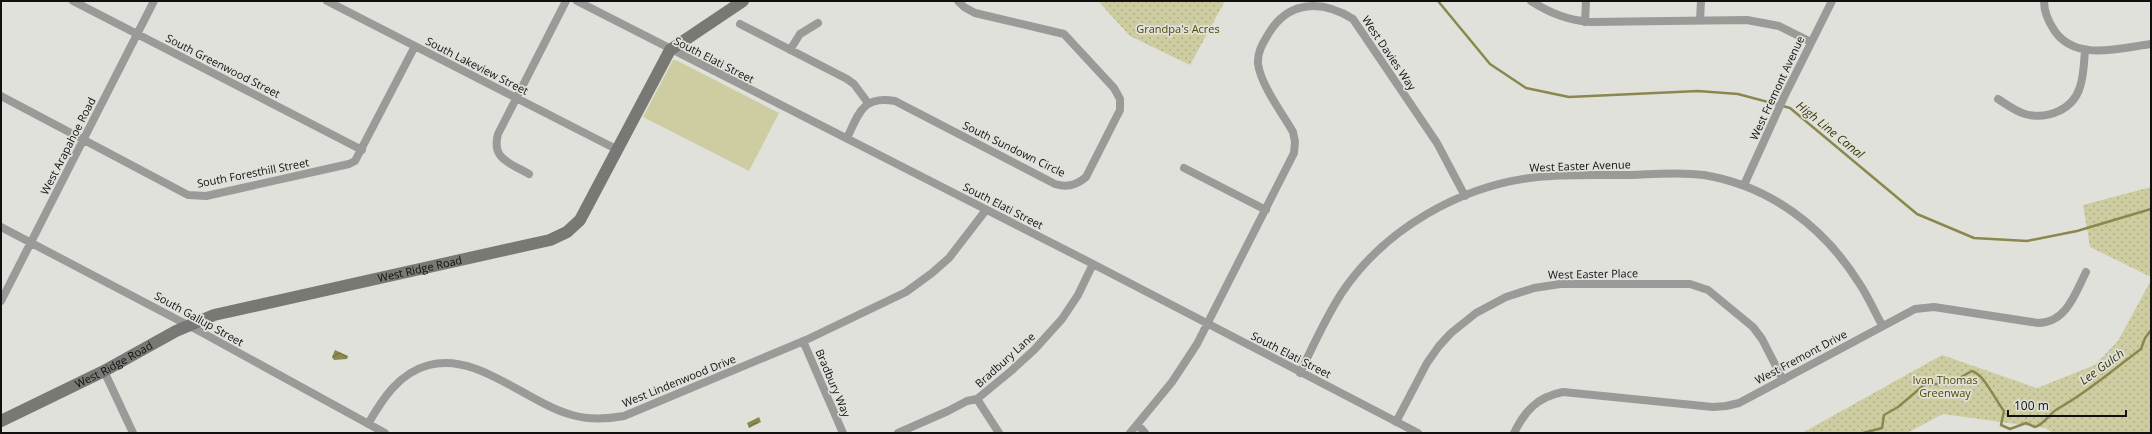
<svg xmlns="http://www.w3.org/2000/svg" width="2152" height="434" viewBox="0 0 2152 434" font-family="'Open Sans',sans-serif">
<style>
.grass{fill:#cecda1}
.park{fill:url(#park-dots)}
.water{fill:url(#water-waves)}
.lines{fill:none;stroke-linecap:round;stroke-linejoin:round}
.stream{stroke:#8b884e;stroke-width:2.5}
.street{stroke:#9a9a98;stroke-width:8}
.secondary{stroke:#787875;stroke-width:12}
.labels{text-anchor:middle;stroke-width:3.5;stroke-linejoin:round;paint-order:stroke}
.park-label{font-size:11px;fill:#4f4b00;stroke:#e1e1db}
.street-label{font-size:11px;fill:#11100f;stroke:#e1e1db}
.water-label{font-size:12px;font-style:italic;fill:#3c3909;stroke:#e1e1db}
</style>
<defs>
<pattern id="park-dots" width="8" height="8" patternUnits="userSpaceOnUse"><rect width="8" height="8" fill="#cecda1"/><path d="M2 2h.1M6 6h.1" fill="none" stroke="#b0af89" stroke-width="1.8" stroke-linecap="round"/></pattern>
<pattern id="water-waves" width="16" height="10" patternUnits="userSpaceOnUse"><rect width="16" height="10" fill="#8b884e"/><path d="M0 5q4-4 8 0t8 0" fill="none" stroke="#706e3f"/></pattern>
</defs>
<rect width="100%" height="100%" fill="#e1e1db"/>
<path class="grass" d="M673,60H676L779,113L749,171L643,117Z"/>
<path class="park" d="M1098,1H1225L1190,65L1130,36Z
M2151,187V277L2090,247L2083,205Z
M2151,280V433H2053L2045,428L1943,414L1907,433H1802L1942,355L2037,388L2095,365L2118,341Z"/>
<path class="water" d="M335,350L348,356L347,359L334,360L332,357Z
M759,417L761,422L749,428L747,423Z"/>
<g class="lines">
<path class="stream" d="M1438,1L1490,64L1526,88L1569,97L1698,91L1738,94L1790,108L1917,214L1974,238L2027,241L2077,231L2151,209
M1863,433L1882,428L1884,415L1898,407L1924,385L1950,383L1972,371C1984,374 1995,400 2004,411L2001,425L2010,429L2026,423L2035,427C2046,423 2049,413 2059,408C2088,392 2114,369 2141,349L2145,338L2151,330"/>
<path class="street" d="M73,1L362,150
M327,1L618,150
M577,1L1093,264L1418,433
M1531,1C1550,13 1567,20 1590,22L1747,20L1779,26L1811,42
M2044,1C2044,12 2048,21 2054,30C2075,62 2119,48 2151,44
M1700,20L1701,1
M1585,22L1586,1
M740,24L847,79L854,84L868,103
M790,50L800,34L818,23
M1,96L188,195L206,196L349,164L355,161L415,46
M1998,99C2006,104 2015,111 2025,114C2047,120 2073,110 2080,87C2084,75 2084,62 2085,50
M847,138C859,113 863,95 895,101L1055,184C1067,188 1077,185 1086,177L1120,110V99L1114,88L1064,34L975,13L964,7L958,1
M1184,168L1266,210
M529,174C510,163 491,159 498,134L566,1
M1744,185L1784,97L1832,1
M1,227L201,332L385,433
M1,301L154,1
M803,341L843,433
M104,371L133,433
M1300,373C1313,346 1325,319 1341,294C1384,229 1461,185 1538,177C1565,174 1592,175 1619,175C1646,175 1676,171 1704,175C1770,186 1824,227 1859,283C1868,296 1874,311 1882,325
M977,399L999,433
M1396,422L1427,363L1439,346L1451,333L1476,313L1506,297L1534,288L1560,284H1690L1708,290L1753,327L1762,339L1783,380
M368,424C383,398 399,373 429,365C478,352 527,403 572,415C589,420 607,419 624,416L806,340L906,292L932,273L949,258L986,210
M1138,425L1145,433
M898,433L948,411L967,401L977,399L1011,371L1034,350L1062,319L1078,295L1093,264
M1130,433L1172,382L1197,344L1294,153L1295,142L1293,132C1282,113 1261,85 1258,64C1257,52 1263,43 1269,33C1289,0 1322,0 1353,19L1437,143L1465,196
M1514,433C1525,411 1537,397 1563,392L1713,407L1726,406L1739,403L1915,309L1934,307L2038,323C2066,323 2075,294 2086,272"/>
<path class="secondary" id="s1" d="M1,421L104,371L176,331L214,315L550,240L567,232L580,220L670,50L743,1"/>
</g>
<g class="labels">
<g class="park-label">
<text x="1178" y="33">Grandpa's Acres</text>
<text x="1945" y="384">Ivan Thomas<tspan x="1945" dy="13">Greenway</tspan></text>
</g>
<g class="street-label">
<text transform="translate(1389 53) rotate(56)" y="4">West Davies Way</text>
<text transform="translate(714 60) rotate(27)" y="4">South Elati Street</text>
<text transform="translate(223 66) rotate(27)" y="4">South Greenwood Street</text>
<text transform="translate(477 66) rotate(27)" y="4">South Lakeview Street</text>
<text transform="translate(1777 88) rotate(-65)" y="4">West Fremont Avenue</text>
<text transform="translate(68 146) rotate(-63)" y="4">West Arapahoe Road</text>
<text transform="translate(1014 149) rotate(26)" y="4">South Sundown Circle</text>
<text transform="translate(1580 166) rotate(-2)" y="4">West Easter Avenue</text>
<text transform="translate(253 173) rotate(-11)" y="4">South Foresthill Street</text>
<text transform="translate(1003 206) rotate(27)" y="4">South Elati Street</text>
<text dy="4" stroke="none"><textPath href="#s1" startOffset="449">West Ridge Road</textPath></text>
<text transform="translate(1593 274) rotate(-1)" y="4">West Easter Place</text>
<text transform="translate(199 319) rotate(29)" y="4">South Gallup Street</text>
<text transform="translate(1291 355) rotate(27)" y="4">South Elati Street</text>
<text transform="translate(1801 357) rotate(-28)" y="4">West Fremont Drive</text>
<text transform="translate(1005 360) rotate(-42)" y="4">Bradbury Lane</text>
<text dy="4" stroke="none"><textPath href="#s1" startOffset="126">West Ridge Road</textPath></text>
<text transform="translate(679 381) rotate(-22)" y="4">West Lindenwood Drive</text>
<text transform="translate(833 383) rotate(67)" y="4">Bradbury Way</text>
</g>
<g class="water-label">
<text transform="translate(1830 130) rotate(39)" y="4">High Line Canal</text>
<text transform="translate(2102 367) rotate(-36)" y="4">Lee Gulch</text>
</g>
</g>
<rect width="2152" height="434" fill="none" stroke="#11100f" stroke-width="4"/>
<path d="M2008 410v6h118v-6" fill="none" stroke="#11100f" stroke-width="2"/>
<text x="2014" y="410" font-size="12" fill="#11100f" stroke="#e1e1db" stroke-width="3" paint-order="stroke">100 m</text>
</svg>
